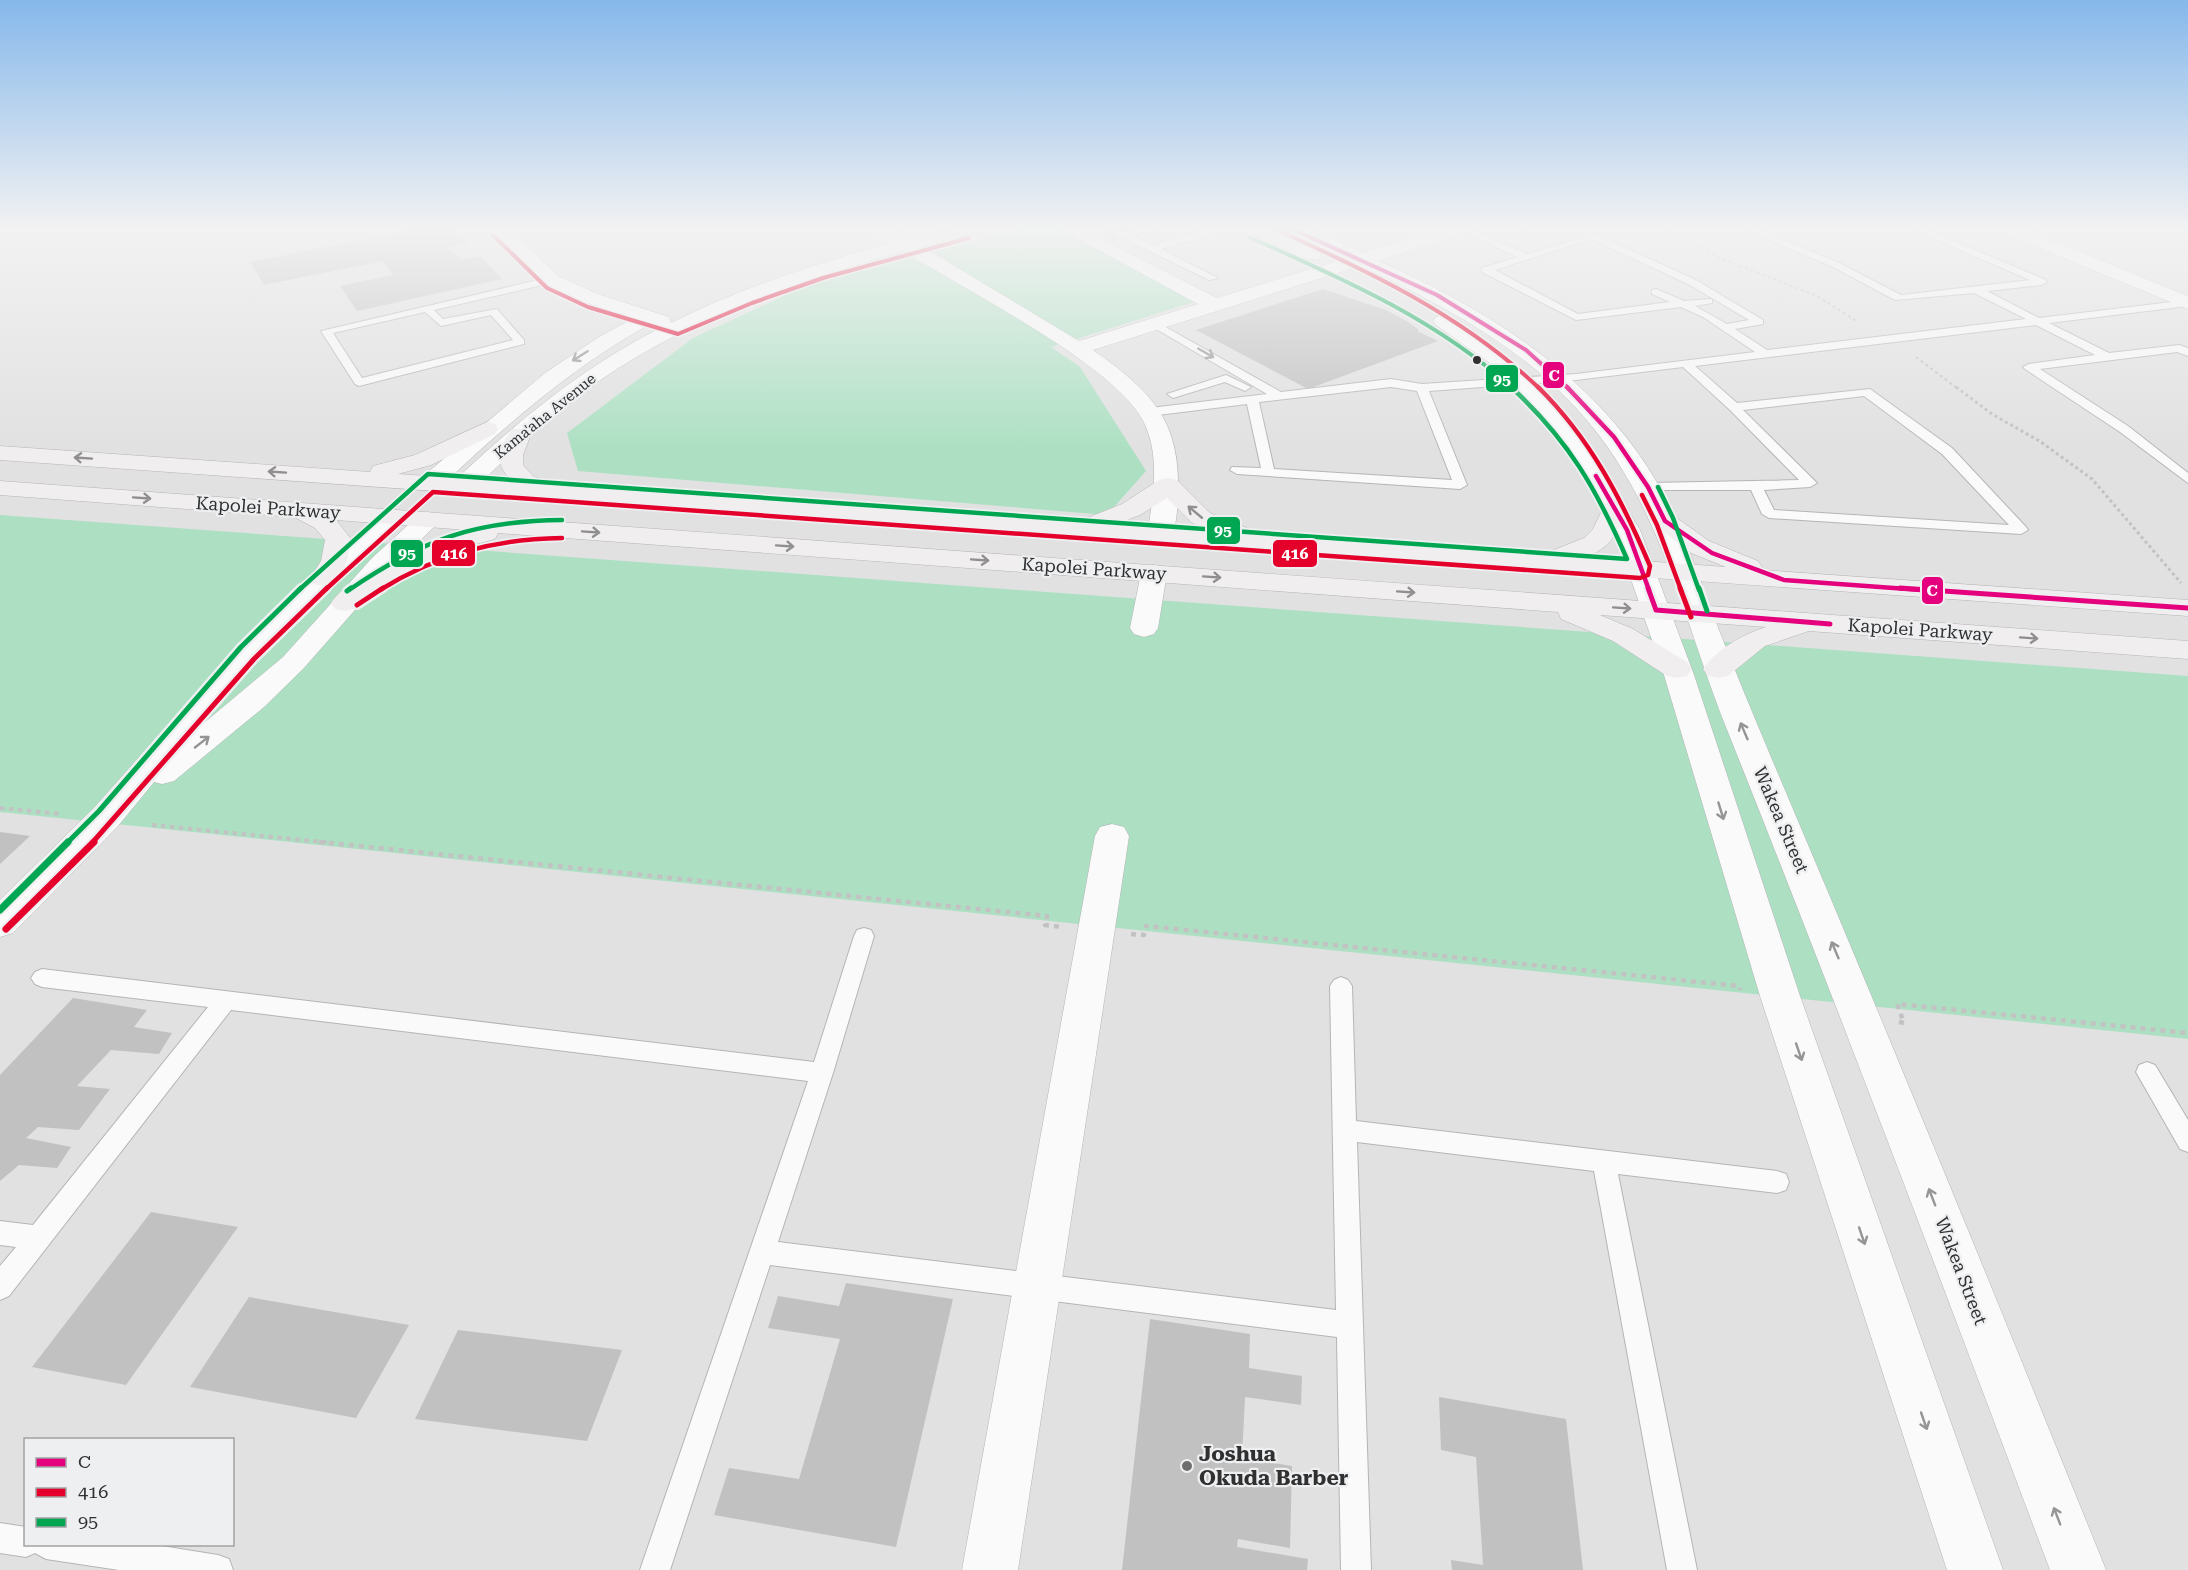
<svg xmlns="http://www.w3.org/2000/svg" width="2188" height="1570" viewBox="0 0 2188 1570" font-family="'Roboto Serif',serif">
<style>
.green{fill:#ade0c3}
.building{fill:#c1c1c2}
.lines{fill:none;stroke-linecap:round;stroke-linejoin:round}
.service-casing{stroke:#b5b5b6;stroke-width:2}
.minor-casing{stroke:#b5b5b6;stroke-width:1}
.tertiary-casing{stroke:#b5b5b6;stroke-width:1}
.secondary-casing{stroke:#b5b5b6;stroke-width:1}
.path-far3{stroke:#c2c2c3;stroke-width:2;stroke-dasharray:3 3;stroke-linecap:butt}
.path-far2{stroke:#c2c2c3;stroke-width:3;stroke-dasharray:3 3;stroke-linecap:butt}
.path-far1{stroke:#c2c2c3;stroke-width:4;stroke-dasharray:4.5 4.5;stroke-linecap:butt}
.path{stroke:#c2c2c3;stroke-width:4.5;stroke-dasharray:5 5;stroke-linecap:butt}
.service{fill:#fafafb;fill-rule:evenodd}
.minor{fill:#fafafb;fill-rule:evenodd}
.tertiary{fill:#fafafb;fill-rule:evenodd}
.secondary{fill:#f1eef0;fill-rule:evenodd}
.bus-1-far2-casing{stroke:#eeeff0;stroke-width:7}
.bus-1-far1-casing{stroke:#eeeff0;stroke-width:8}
.bus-1-casing{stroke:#eeeff0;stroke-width:10}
.bus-2-far3-casing{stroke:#eeeff0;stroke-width:7}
.bus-2-far2-casing{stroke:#eeeff0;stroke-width:8}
.bus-2-far1-casing{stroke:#eeeff0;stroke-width:10}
.bus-2-casing{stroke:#eeeff0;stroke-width:11}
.bus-3-far3-casing{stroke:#eeeff0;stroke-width:7}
.bus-3-far2-casing{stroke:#eeeff0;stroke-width:8}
.bus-3-far1-casing{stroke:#eeeff0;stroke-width:10}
.bus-3-casing{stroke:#eeeff0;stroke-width:11}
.bus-1-far2{stroke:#e5007d;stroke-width:4}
.bus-1-far1{stroke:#e5007d;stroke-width:4.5}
.bus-1{stroke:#e5007d;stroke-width:5}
.bus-2-far3{stroke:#e4002b;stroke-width:4}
.bus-2-far2{stroke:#e4002b;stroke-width:4.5}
.bus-2-far1{stroke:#e4002b;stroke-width:5}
.bus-2{stroke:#e4002b;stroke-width:7}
.bus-3-far3{stroke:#00a651;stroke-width:4}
.bus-3-far2{stroke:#00a651;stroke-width:4.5}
.bus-3-far1{stroke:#00a651;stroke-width:5}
.bus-3{stroke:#00a651;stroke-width:7}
.oneway{stroke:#959596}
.oneway2{stroke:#908f90}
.bus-dot{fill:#303031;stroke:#eeeff0;stroke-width:2}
.poi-dot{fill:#6e6e6f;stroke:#eeeff0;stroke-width:2}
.labels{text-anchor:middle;stroke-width:4.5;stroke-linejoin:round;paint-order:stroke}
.far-street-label{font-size:15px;fill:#303031;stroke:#eeeff0}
.street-label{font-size:18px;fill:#303031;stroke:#eeeff0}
.near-poi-label{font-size:21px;font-weight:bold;fill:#303031;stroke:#eeeff0;text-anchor:start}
.line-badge{stroke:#eeeff0;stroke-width:2}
.badge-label{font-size:16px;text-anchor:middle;font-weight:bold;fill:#fff}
</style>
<rect width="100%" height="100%" fill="#e1e1e2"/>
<path class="green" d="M1019,229H1064L1210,297L1051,347L1080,367L1146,471L1107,515L578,471L567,433L693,338L805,286Z
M0,515L2188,676V1039L0,812Z"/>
<path class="building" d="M415,229H455L468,243L448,247L461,260L480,256L502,279L357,311L340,286L393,275L383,261L264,285L250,262Z
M1323,289L1386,310L1410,323L1419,330L1417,331L1438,341L1308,389L1196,330Z
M0,832L30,836L0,864Z
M73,998L147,1010L134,1027L172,1033L159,1054L111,1050L77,1086L110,1089L79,1130L38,1127L26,1138L71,1147L57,1168L19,1165L0,1181V1075Z
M151,1212L238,1227L126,1385L32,1367Z
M846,1283L953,1299L896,1547L714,1515L729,1468L799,1479L840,1339L768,1328L778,1296L839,1306Z
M249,1297L409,1325L356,1418L190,1387Z
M1150,1319L1250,1334L1249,1368L1302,1376L1301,1405L1245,1397L1242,1458L1292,1466L1290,1548L1238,1539L1237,1547L1308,1559L1307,1570H1122Z
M458,1330L622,1350L587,1441L415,1419Z
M1439,1397L1566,1419L1583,1570H1452L1451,1560L1483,1565L1476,1457L1441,1450Z"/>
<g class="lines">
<g class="service-casing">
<path id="service" d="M1106,229L1125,232L1153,229L1133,236L1153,245L1207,229H1219V233L1161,249L1218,278L1209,280L1123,238L1115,239L1116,235Z
M1455,229H1469L1527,254L1595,234L1696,280L1763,320V324L1735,329L1767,350L2026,319L1974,293L1895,300L1831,266L1742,229H1756L1837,262L1901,295L2030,280L1911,229H1925L2046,280L2047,282L2042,285L1987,291L2039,318L2188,300V306L2049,323L2109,353L2179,345L2188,348V356L2177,352L2040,369L2128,426L2188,473V483L2120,432L2025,369L2023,367L2029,364L2095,355L2036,325L1695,366L1737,403L1870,389L1952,448L2026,527L2028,530L2021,534L1769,518L1762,514L1751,490H1643L1641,487L1648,483L1799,480L1730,410L1683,367L1576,380L1429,391L1467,485L1460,489L1237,474L1230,470L1232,467L1261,468L1247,404L1150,416L1144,412L1150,408L1267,394L1151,326L1150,324L1155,321L1281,392L1391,379L1422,384L1576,374L1755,352L1703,317L1681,307L1576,320L1482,272V268L1518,257ZM1591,239L1688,284L1749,320L1727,324L1695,306L1712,303V299L1684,301L1656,289L1652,290V294L1670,302L1578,314L1495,270ZM1391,387L1417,391L1452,480L1274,469L1259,402ZM1864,396L1942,454L2009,525L1774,510L1764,490L1810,487L1817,483L1743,410Z
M551,277L555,278V282L434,310L443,319L497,309L524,340V344L359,386L355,384L321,331ZM425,312L441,326L491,315L513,340L362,378L333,333Z
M1226,375L1251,387L1245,391L1225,382L1173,398L1167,394Z
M864,928L871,930L874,936L833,1073L778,1242L1336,1310L1330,986L1334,980L1341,977L1348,980L1352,986L1356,1121L1777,1171L1786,1174L1789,1182L1786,1190L1777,1193L1618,1174L1697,1570H1667L1594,1171L1357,1142L1371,1570H1341L1337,1337L770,1265L670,1570H640L808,1081L231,1010L9,1296L0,1300V1266L16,1247L0,1245V1221L33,1225L208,1007L42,987L35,984L31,978L35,972L42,969L814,1062L854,936L857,930Z
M2147,1062L2155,1065L2188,1120V1152L2180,1149L2136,1072L2139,1065Z
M0,1523L26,1527V1544H149L218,1555L229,1559L233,1570H119L46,1559L35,1553L26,1557L0,1553Z"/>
</g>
<g class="minor-casing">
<path id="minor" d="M872,229H893L1079,341L1198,304L1060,229H1082L1217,298L1440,229H1467L1465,233L1093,350C1152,392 1181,420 1178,496C1177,509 1177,529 1169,540L1160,543L1151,540L1147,535C1153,499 1160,462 1146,427C1126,374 988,302 937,271C920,261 883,244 872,229Z
M2001,229H2024L2188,296V309L2003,233Z
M392,509L401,512L405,517L401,522L257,659L204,723L283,657L372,558L419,515L428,512L437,515L441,520L390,570L303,669L264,707L174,781L162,784L154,782L118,826L13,933L0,937V900L94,808L237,647L383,512Z
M1154,565L1164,567L1167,573L1158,628L1154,634L1144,637L1134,634L1130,628L1141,573L1144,567Z
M1112,824L1124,827L1129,836L1018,1570H962L1095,836L1100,827Z"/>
</g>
<g class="tertiary-casing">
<path id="tertiary" d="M491,229H509L558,276L598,294L669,317L671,323C730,293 792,272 855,253C895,242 934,229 975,229L973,233C843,266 711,304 599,381C553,414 512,452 472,491L463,493L454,491L451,486L454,481C518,421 584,366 662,327L644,322L643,328C566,372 503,428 439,488L430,490L421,488L418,483L421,478L545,373L599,337L634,318L584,302L544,284Z
M1245,229H1268L1318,251L1321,255L1318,259H1306Z
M1284,229C1291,229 1301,228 1308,230C1331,235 1355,250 1376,260C1476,304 1574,363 1638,453C1675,505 1695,566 1717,625C1735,671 1754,717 1773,762C1887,1030 1997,1300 2106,1570H2050C1944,1288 1838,1007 1726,727C1682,616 1660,499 1577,409C1523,349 1449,309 1378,274C1351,261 1304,247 1284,229Z
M1443,315L1450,317L1512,361L1555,401L1582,434L1640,530L1694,675L1800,996L2003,1570H1947L1760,996L1664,675L1614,530L1561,437L1539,411L1498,369L1436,325L1433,321L1436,317Z"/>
</g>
<g class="secondary-casing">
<path id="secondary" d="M487,422L495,424L498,429L495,434L431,465L398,474L512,482C494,461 496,452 512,429H528L531,434L523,455V465L533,476L552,485L1077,522L1122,504L1159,480L1168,478L1177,480L1210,513L1247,528L1250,534L1544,554L1584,538L1593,529L1605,504L1614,501L1623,504L1627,509C1620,532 1609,548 1587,557L1726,567L1691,553L1656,526L1652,521L1656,516L1665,513L1674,516L1709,541L1758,561L1762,567L1761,570L2188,600V616L0,460V446L370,472L373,466L415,455ZM1167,498L1192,523L1211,531L1116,524L1140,515Z
M0,481L2188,641V659L1809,631L1765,646L1728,676L1718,678L1708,676L1703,669C1717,649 1743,634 1766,627L1600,615L1633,629L1687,662L1692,669L1687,676L1677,678L1667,676L1613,641L1561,619L1558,612L498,533L495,539C439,553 401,574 355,609L345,611L335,609L331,603C352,572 431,539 467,530L336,520L351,539L347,561L334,584L324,586L314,584L310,578L321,561L325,540L315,528L294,517L0,495Z"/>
</g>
<path class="path-far3" d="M1664,229L1717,257L1815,295L1858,322
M1916,357L1958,389"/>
<path class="path-far2" d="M1956,387L1992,414L2041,442L2092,479L2181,583"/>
<path class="path-far1" d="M0,808L62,814
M152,825L333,843"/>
<path class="path" d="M319,842L1047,916L1045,925L1062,927
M1131,934L1144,935L1146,926L1739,986L1740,990
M1899,1022L1904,1023L1897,1004L2188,1033"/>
<use href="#service" class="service"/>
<use href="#minor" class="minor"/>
<use href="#tertiary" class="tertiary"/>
<use href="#secondary" class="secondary"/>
<g class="bus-1-far2-casing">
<path id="bus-1-far2" d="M1292,229L1437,295L1526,350L1569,389"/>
</g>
<g class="bus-1-far1-casing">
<path id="bus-1-far1" d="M1567,387L1614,437L1648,487L1665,521L1712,553L1784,580L1921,590
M1596,476L1627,530L1649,590"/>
</g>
<g class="bus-1-casing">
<path id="bus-1" d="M1648,588L1656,610
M1900,588L2188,608
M1656,610L1830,624"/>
</g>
<g class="bus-2-far3-casing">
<path id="bus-2-far3" d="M1275,229C1370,272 1464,316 1540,389
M493,235L547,288L588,307L678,334L752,303L823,278L969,238"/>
</g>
<g class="bus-2-far2-casing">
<path id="bus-2-far2" d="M1642,495L1657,525L1681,590
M325,590L433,492L1640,578L1648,575L1650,566C1622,500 1590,438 1538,387
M380,590C438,554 495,539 562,538"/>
</g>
<g class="bus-2-far1-casing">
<path id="bus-2-far1" d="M1680,588L1691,617
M357,605L383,588
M92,843L254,659L327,588"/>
</g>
<g class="bus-2-casing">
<path id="bus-2" d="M6,929L94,842"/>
</g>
<g class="bus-3-far3-casing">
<path id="bus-3-far3" d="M1249,237C1341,278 1438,320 1513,389"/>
</g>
<g class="bus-3-far2-casing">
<path id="bus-3-far2" d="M1658,487L1673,518L1699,590
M299,590L428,474L1627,559C1596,488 1569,441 1511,387
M349,590C422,540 473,521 562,520"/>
</g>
<g class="bus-3-far1-casing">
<path id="bus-3-far1" d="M1699,588L1707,611
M347,591L351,588
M67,843L99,811L241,647L301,588"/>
</g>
<g class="bus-3-casing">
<path id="bus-3" d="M0,910L68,842"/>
</g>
<use href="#bus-1-far2" class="bus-1-far2"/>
<use href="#bus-1-far1" class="bus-1-far1"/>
<use href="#bus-1" class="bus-1"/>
<use href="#bus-2-far3" class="bus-2-far3"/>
<use href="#bus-2-far2" class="bus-2-far2"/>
<use href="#bus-2-far1" class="bus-2-far1"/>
<use href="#bus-2" class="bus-2"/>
<use href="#bus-3-far3" class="bus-3-far3"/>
<use href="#bus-3-far2" class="bus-3-far2"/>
<use href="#bus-3-far1" class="bus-3-far1"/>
<use href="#bus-3" class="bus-3"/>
</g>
<defs><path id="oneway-shaft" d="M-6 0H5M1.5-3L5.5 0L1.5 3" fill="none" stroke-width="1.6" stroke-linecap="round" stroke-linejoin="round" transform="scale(1.5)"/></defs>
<g class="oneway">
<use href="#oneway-shaft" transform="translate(1206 353) rotate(30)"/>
<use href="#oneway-shaft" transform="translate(580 356) rotate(148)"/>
<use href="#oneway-shaft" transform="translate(1744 731) rotate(-113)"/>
<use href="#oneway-shaft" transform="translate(202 742) rotate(-38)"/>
<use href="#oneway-shaft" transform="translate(1721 811) rotate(73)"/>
<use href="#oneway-shaft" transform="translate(1835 950) rotate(-113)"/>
<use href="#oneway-shaft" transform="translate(1799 1052) rotate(71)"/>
<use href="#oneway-shaft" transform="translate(1932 1197) rotate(-111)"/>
<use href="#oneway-shaft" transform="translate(1862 1236) rotate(71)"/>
<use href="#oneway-shaft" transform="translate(1924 1421) rotate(71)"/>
<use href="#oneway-shaft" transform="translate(2057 1516) rotate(-111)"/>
</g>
<g class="oneway2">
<use href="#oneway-shaft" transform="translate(83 458) rotate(-176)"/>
<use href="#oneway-shaft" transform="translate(277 472) rotate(-176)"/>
<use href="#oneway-shaft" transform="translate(142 498) rotate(4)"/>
<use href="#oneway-shaft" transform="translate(1195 512) rotate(-140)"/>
<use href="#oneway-shaft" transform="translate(591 532) rotate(4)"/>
<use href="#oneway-shaft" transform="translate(785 546) rotate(4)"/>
<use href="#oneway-shaft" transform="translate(980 560) rotate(4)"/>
<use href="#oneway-shaft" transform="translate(1212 577) rotate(4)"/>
<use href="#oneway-shaft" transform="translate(1406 592) rotate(4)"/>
<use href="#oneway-shaft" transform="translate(1622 608) rotate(4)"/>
<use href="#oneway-shaft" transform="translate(2029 638) rotate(4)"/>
</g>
<linearGradient id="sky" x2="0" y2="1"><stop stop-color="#86b8eb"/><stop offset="0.51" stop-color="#f2f2f2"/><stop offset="1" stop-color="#f2f2f2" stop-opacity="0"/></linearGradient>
<rect width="2188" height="449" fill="url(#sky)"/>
<circle class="bus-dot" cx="1477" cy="360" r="5"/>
<circle class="poi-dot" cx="1187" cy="1466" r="6"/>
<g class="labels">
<g class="far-street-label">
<text transform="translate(545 416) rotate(-39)" y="5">Kama'aha Avenue</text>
</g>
<g class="street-label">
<text transform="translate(268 508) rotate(4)" y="6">Kapolei Parkway</text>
<text transform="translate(1094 569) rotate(4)" y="6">Kapolei Parkway</text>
<text transform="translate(1920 630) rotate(4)" y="6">Kapolei Parkway</text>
<text transform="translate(1781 820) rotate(67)" y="6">Wakea Street</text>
<text transform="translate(1961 1271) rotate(69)" y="6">Wakea Street</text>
</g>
<g class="near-poi-label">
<text x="1199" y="1461">Joshua<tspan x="1199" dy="24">Okuda Barber</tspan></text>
</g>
</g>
<g class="line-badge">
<rect x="1542" y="361" width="23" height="28" rx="6" fill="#e5007d"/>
<rect x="1485" y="364" width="34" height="29" rx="6" fill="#00a651"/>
<rect x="1206" y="516" width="35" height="29" rx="6" fill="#00a651"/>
<rect x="431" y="539" width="45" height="28" rx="6" fill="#e4002b"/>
<rect x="1272" y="539" width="46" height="29" rx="6" fill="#e4002b"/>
<rect x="390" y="539" width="34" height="29" rx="6" fill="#00a651"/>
<rect x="1921" y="576" width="23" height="29" rx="6" fill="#e5007d"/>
</g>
<g class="badge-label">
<text x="1554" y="381">C</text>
<text x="1502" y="385">95</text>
<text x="1223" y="536">95</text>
<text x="454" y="559">416</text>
<text x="1295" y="559">416</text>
<text x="407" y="559">95</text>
<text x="1932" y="596">C</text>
</g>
<rect x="24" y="1438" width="210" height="108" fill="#eeeff0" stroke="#a2a3a4" stroke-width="1.5"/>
<rect x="36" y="1458" width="30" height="9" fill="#e5007d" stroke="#a2a3a4" stroke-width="1.5"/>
<text x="78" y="1468" font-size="18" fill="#303031">C</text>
<rect x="36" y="1488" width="30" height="9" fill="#e4002b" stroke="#a2a3a4" stroke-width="1.5"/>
<text x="78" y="1498" font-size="18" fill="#303031">416</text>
<rect x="36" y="1518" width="30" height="9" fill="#00a651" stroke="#a2a3a4" stroke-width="1.5"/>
<text x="78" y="1528" font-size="18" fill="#303031">95</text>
</svg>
